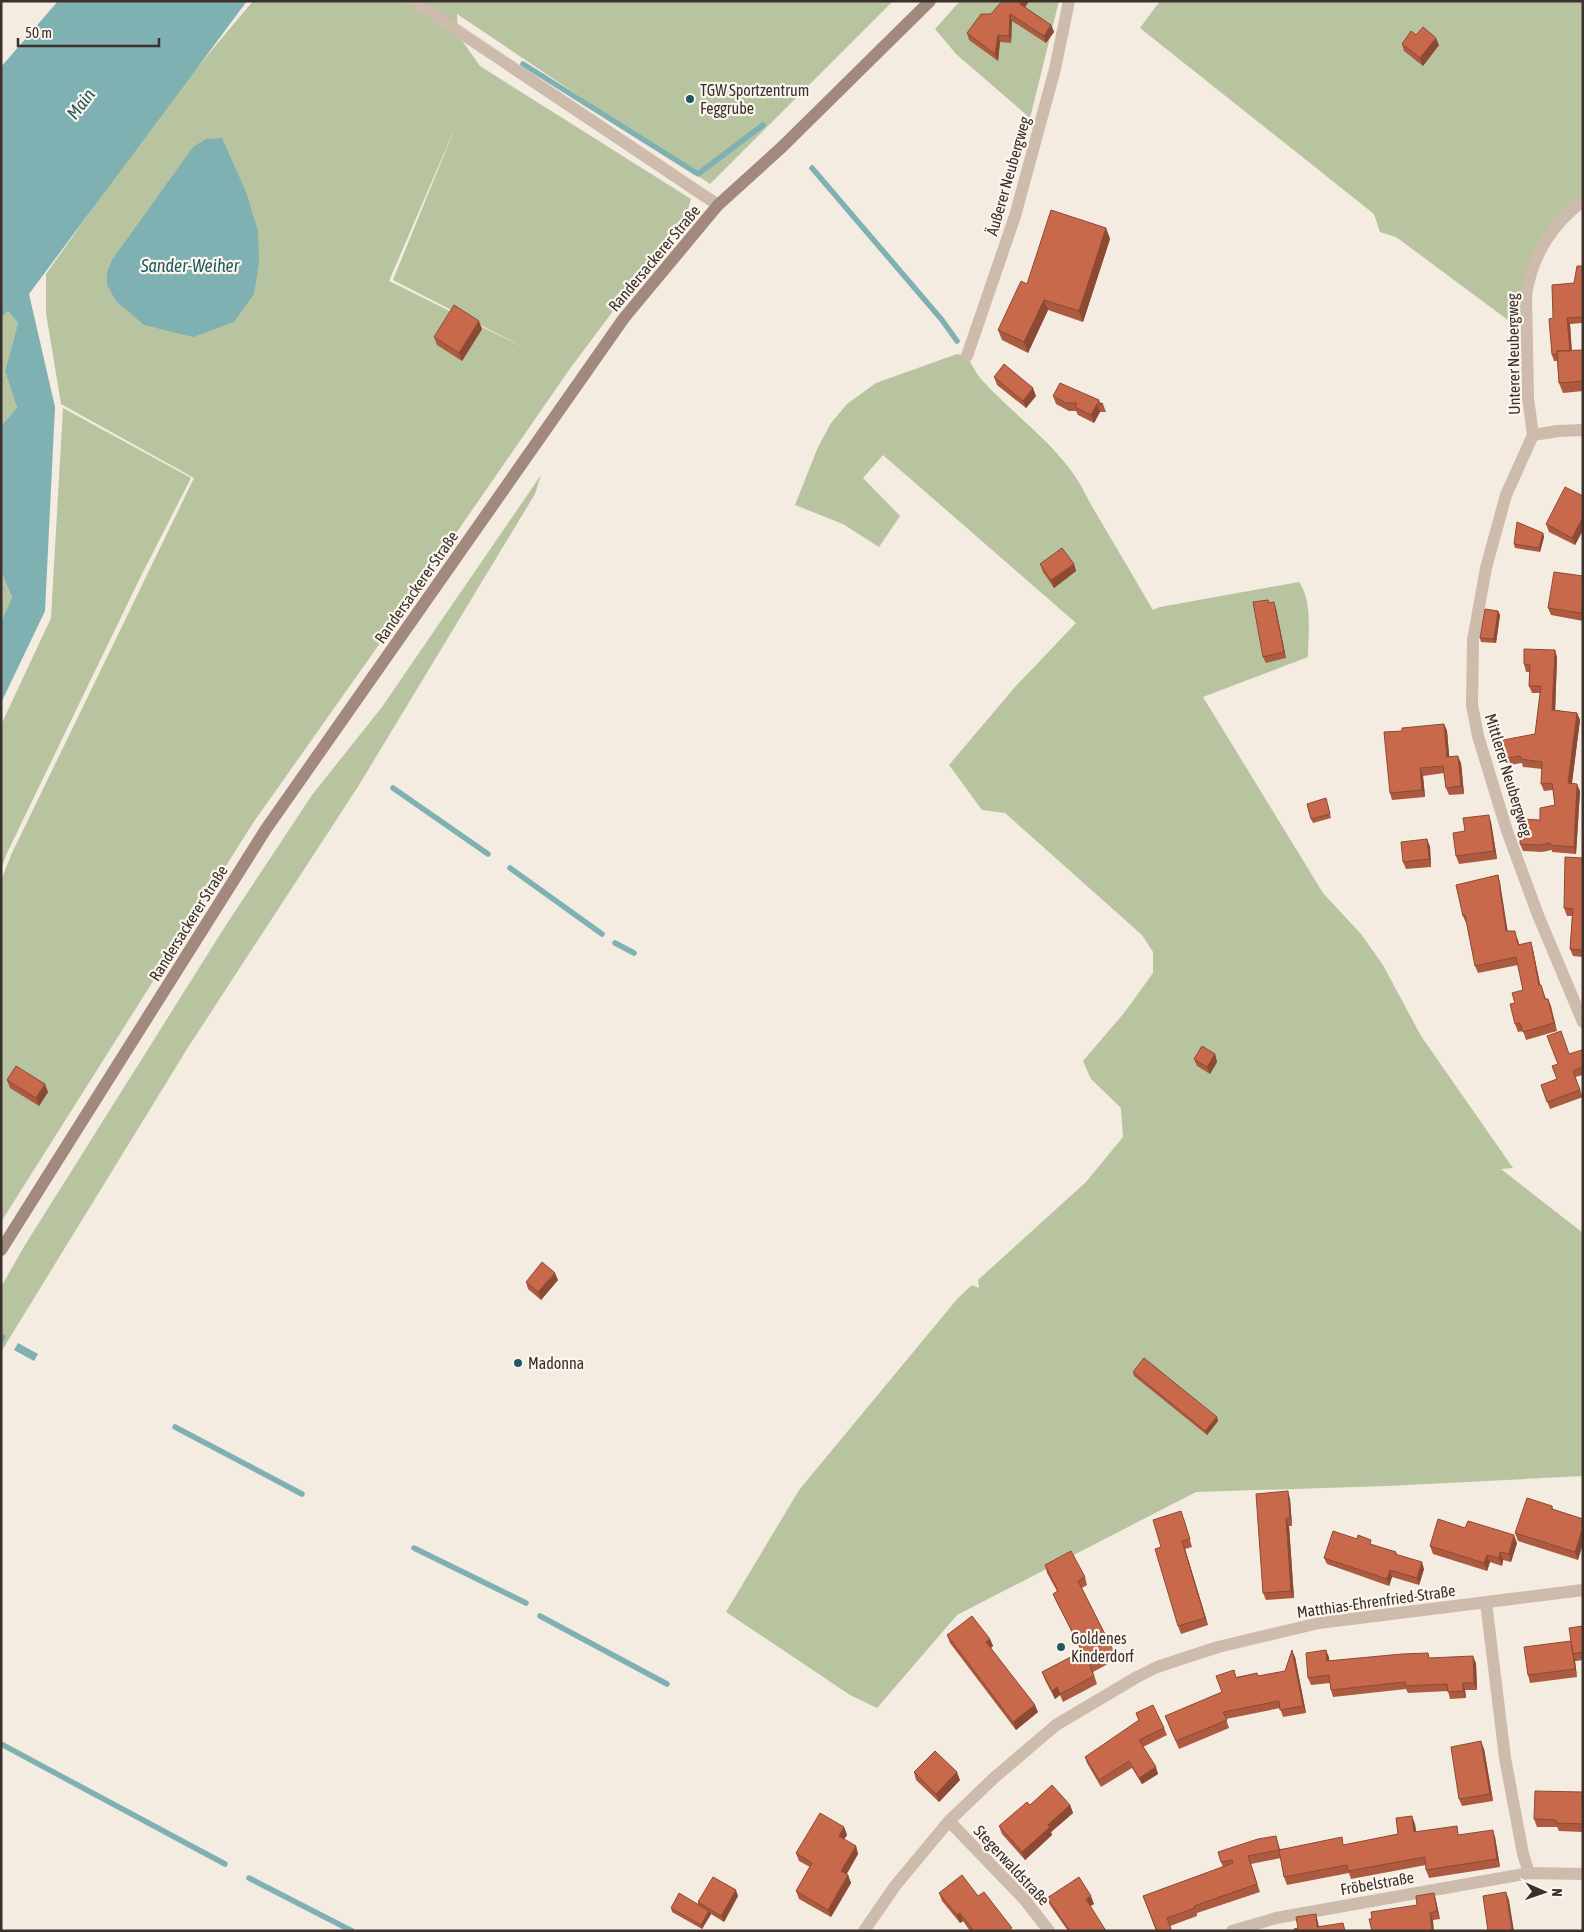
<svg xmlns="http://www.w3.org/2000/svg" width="1584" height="1932" viewBox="0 0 1584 1932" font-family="'Asap Condensed',sans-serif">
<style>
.green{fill:#b8c4a0;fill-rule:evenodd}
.water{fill:#7fb0b2}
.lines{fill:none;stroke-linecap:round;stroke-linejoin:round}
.stream{stroke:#7fb0b2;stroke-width:5.5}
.minor{stroke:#cdbbac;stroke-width:12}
.secondary{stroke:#a18a7d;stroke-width:12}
.wall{fill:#ac5a40}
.shaded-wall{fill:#8c4a34}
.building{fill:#c8694b;stroke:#8c4a34}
.poi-dot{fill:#1f5a5e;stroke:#fbf5ee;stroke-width:2}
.labels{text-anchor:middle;stroke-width:4.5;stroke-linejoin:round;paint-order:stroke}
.poi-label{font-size:16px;fill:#3b302b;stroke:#fbf5ee;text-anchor:start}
.street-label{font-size:16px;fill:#3b302b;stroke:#fbf5ee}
.water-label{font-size:18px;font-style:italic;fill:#1f5a5e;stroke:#fbf5ee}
</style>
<rect width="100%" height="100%" fill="#f4ebe1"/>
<path class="green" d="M253,1H893L710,184L457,14L458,35L480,66L691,199L687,212L569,370L378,646L253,823L1,1222V881L11,855L194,478L61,404L46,313V274L170,100ZM457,123L393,280L531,351L389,281Z
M960,1H1059L1030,118L956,54L935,29Z
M1160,1H1583V201L1535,259L1527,326H1516L1396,237L1380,232L1374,214L1140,28Z
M8,311L18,323L5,371L17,408L1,426V318Z
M957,354L967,356C971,363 975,372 981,379C1018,420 1067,450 1090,503L1153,610L1160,607L1299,582C1313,602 1308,633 1308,657L1203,697L1323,893L1361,934L1383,965L1421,1036L1513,1168L1501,1169L1583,1233V1476L1387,1486L1196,1492L957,1615L877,1708L850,1695L726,1612L799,1490L958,1298L972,1285L979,1288L978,1280L1086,1182L1123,1137L1121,1108L1091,1079L1083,1061L1124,1013L1153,973V952L1142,935L1005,813L982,810L949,765L1015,687L1076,623L883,455L863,478L900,516L879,547L843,524L795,505L818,447L831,423L847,404L876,383Z
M63,408L191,478L140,578L7,853L1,869V725L51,618Z
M541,475L535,494L359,785L187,1049L1,1352V1287L25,1245L226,925L312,795L382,707Z
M1,571L12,599L1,622Z"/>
<path class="water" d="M58,1H247L29,294L55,407L45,611L1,703V622L12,598L1,571V426L17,408L5,371L18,323L8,311L1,318V67Z
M222,138L246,192L258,231L259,263L254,294L234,322L193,337L144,325L116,301L107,285V272L112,260L193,147L206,139Z
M18,1343L38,1354L34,1361L14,1350Z"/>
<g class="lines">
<path class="stream" d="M523,64L698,174L763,125
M812,168L942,320L957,341
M393,788L488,854
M510,868L602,934
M615,943L634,953
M1,1340L3,1337
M175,1427L302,1494
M414,1548L526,1603
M540,1616L667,1684
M1,1744L225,1864
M249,1878L352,1931"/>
<path class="minor" d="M413,1L718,205
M967,356L1015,216L1055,69L1069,1
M1533,435L1506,495L1486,568L1473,640L1472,705L1478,736L1507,831L1538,915L1583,1022
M1533,435L1528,398L1526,295C1532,256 1551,225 1583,201
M1533,435L1558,431L1583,430
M1486,1602L1505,1758L1523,1854L1529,1873
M949,1821L1025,1900L1049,1931
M864,1931L895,1886L949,1821L995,1777L1056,1725L1137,1677L1157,1667L1218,1647L1319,1623L1583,1590
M1232,1931L1276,1918L1529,1873L1583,1874"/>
<path class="secondary" d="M1,1250L266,829L624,318L718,205L782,147L930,1"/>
</g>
<path class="wall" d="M1025,7L1051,25L1054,32L1046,43L1012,21L1011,43L1000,42L998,61L969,40L967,33Z
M1416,35L1439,45L1423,66L1404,51L1402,44Z
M1106,228L1110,239L1083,322L1048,310L1028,353L1002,340L998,330L1027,284Z
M1583,266V323L1570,324L1572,351L1583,350V391L1563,393L1559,383L1557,361H1554L1552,355L1553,318L1574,283Z
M482,329L462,361L437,345L434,337Z
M994,377L1036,396L1026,408L997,385Z
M1053,396L1099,400L1100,403L1103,404L1106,412H1100L1094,423L1078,415L1076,411H1069L1056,404Z
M1583,496V530L1575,545L1549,532L1546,524Z
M1543,533L1544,537L1540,552L1515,548L1514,544Z
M1040,564H1074L1076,571L1054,588L1043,572Z
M1583,576V621L1551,615L1548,608Z
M1269,603L1276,609L1286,658L1266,663L1263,657Z
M1498,611L1500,615L1496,643L1481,642L1480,638Z
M1557,657L1555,710L1577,713L1580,720L1572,783L1580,791L1576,854L1552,852V850L1542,852L1523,851L1520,844L1540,820L1555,805L1553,790L1544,791L1541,784L1542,769L1523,767L1522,763L1509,765L1507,758L1535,734L1540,693H1532L1529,686L1530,672H1526L1524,664Z
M1444,724L1447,731L1449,757L1461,763L1464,794L1449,795L1446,788L1444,773L1423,776L1425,797L1392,800L1390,793L1402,731Z
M1326,798L1331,818L1313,823L1311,819Z
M1491,822L1497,859L1459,864L1456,856L1465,831Z
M1427,839L1430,847L1431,867L1406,869L1403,862Z
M1583,858V957L1573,956L1570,949L1572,916H1567L1564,908Z
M1498,875L1500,883L1507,931L1518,939L1519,944L1533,950L1540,985H1541L1546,999H1548L1557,1031L1526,1040L1523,1031L1518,1032L1515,1024V1003L1523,990L1518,965L1478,973L1475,966L1467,923H1466L1463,916Z
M1583,1053V1075L1575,1077L1583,1097L1550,1109L1541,1085L1557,1079L1570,1054Z
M1215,1054L1217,1062L1210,1074L1197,1066L1194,1059Z
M7,1080L48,1092L39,1106L10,1088Z
M558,1280L541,1300L528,1289L526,1282Z
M1133,1372L1217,1417L1218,1421L1207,1435L1134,1376Z
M1290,1499L1292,1526H1289L1294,1598L1266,1600L1263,1593Z
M1552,1506L1553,1509L1583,1519L1578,1560L1518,1541L1515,1533Z
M1184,1519L1192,1547L1185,1549L1208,1625L1181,1634L1178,1626L1161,1547Z
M1465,1528L1517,1543L1511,1562L1503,1560L1502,1566L1490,1562L1487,1571L1433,1554L1430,1546Z
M1373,1545L1396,1552L1397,1555L1424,1569L1419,1585L1392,1577L1389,1586L1327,1564L1324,1558Z
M1045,1565L1085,1577L1087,1585L1082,1588L1114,1652L1117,1659L1093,1672L1097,1684L1063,1702L1060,1695L1055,1699L1045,1680L1042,1672L1082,1652L1056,1601L1053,1594L1057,1591L1047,1573Z
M1583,1626V1660L1576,1661H1575L1577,1677L1530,1683L1528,1675L1571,1641Z
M947,1635L990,1639L993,1646L991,1648L1038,1712L1016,1730L950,1643Z
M1326,1650L1329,1661L1430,1658L1476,1663L1477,1690H1465L1466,1698L1450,1699L1448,1691L1408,1693L1406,1689L1333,1697L1331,1690L1330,1683L1311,1685L1308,1678Z
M1295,1657L1306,1713L1283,1717L1280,1708L1226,1719L1229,1728L1179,1749L1168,1723L1222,1692L1236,1677L1257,1673L1258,1676L1285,1671Z
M1136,1713L1164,1728L1167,1735L1143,1747L1158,1774L1142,1784L1132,1768L1101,1787L1087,1763L1085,1757L1139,1721Z
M1484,1749L1493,1801L1462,1806L1459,1799Z
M914,1772L960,1780L939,1802L916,1780Z
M1583,1794V1832L1559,1831L1557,1827H1537L1534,1819Z
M1030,1805H1070L1073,1813L1051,1832L1052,1835L1025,1860L1002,1834L999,1826Z
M1415,1824L1416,1832L1495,1837L1500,1867L1429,1878L1426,1870V1865L1351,1879L1349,1873L1287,1885L1284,1877L1281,1858L1251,1864L1260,1892L1197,1913V1916L1170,1926L1172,1931H1156L1143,1896L1223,1867L1221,1862L1276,1836L1280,1849L1345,1845L1398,1834Z
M844,1827L847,1835L844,1839L856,1846L858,1854L846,1874L848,1875L851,1883L831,1917L799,1899L796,1891L810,1867L799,1861L796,1853Z
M939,1893L1012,1931H970L963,1921L960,1923L942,1901Z
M1434,1893L1436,1901L1440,1919L1433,1920L1417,1905Z
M738,1896L724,1922L711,1914L702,1929L672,1912L671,1908L698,1904V1902Z
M1047,1898L1094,1904L1090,1906L1106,1931H1068L1050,1905Z"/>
<path class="shaded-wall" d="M1022,1H1029L1023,11L1020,4Z
M1010,14L1012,21L1011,43L1009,36Z
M1051,25L1054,32L1046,43L1044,36Z
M998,35L1000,42L998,61L995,54Z
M1436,38L1439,45L1423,66L1420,58Z
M1106,228L1110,239L1083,322L1079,311Z
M1044,300L1048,310L1028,353L1024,342Z
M1567,318L1570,324L1572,360L1570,353Z
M479,321L482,329L462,361L459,353Z
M1033,388L1036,396L1026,408L1023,401Z
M1097,404L1100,412L1094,423L1091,415Z
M1583,517V530L1575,545L1572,538Z
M1543,533L1544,537L1540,552L1539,548Z
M1074,564L1076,571L1054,588L1051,580Z
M1274,602L1276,609L1286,658L1284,652Z
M1583,603V618L1581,613Z
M1498,611L1500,615L1496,643L1494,639Z
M1555,650L1557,657L1555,717L1552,710Z
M1577,713L1580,720L1571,790L1568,783Z
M1444,724L1447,731L1450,764L1447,757Z
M1458,756L1461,763L1464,794L1461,786Z
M1420,768L1423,776L1425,797L1422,790Z
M1577,784L1580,791L1576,854L1574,847Z
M1489,815L1491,822L1497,859L1494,851Z
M1427,839L1430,847L1431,867L1429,859Z
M1498,875L1500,883L1509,939L1506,931Z
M1531,942L1533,950L1542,993L1539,985Z
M1548,999L1551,1006L1557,1031L1554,1023Z
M1215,1054L1217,1062L1210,1074L1207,1067Z
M45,1084L48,1092L39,1106L36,1098Z
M555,1273L558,1280L541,1300L538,1292Z
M1217,1417L1218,1421L1207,1435L1205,1431Z
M1288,1491L1290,1499L1292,1526L1290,1518Z
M1286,1518L1289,1526L1294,1598L1291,1591Z
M1583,1519V1544L1578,1560L1575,1552Z
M1514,1535L1517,1543L1511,1562L1509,1554Z
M1182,1541L1185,1549L1208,1625L1205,1618Z
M1500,1552L1503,1560L1502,1566L1499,1558Z
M1487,1555L1490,1562L1487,1571L1484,1563Z
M1422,1562L1424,1569L1419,1585L1417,1578Z
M1390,1570L1392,1577L1389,1586L1387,1579Z
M990,1639L993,1646L989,1649L986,1642Z
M1292,1650L1295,1657L1306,1713L1303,1706Z
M1326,1650L1329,1657L1330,1668L1327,1661Z
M1573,1654L1575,1661L1577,1677L1575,1669Z
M1473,1656L1476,1663L1477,1690L1474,1683Z
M1463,1683L1465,1690L1466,1698L1463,1691Z
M1057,1687L1060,1695L1055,1699L1052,1691Z
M1035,1705L1038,1712L1016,1730L1013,1722Z
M1481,1741L1484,1749L1493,1801L1490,1794Z
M1156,1767L1158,1774L1142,1784L1139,1778Z
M957,1772L960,1780L939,1802L936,1794Z
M1070,1805L1073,1813L1051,1832L1052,1835L1025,1860L1022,1852L1048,1825Z
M1412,1816L1415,1824L1417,1840L1414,1832Z
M844,1827L847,1835L841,1844L839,1836Z
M1493,1830L1495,1837L1500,1867L1497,1859Z
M856,1846L858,1854L844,1879L841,1871Z
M848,1875L851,1883L831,1917L828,1910Z
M736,1890L738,1896L724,1922L721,1916Z
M1506,1892L1509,1900L1514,1931H1512Z
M1434,1893L1436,1901L1440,1919L1437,1911Z
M1091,1896L1094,1904L1089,1907L1086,1899Z
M709,1911L711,1914L702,1929L701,1925Z
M960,1913L963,1921L960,1923L957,1915Z
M1430,1913L1433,1920L1434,1931H1432Z
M1316,1914L1318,1922L1320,1931L1317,1927Z"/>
<path class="building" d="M1002,1H1022L1020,4L1051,25L1044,36L1010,14L1009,36L998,35L995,54L967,33L981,14H991Z
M1423,27L1436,38L1420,58L1402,44L1411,31L1416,35Z
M1051,210L1106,228L1079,311L1044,300L1024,342L998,330L1021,281L1027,284Z
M1577,266H1583V317L1567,318L1570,351H1557V354L1552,355L1549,319L1553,318L1552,285L1574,283Z
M454,305L479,321L459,353L434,337Z
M1583,350V381L1559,383L1557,351Z
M1004,364L1033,388L1023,401L994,377Z
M1060,383L1099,400L1098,402L1103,404H1097L1091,415L1075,407L1077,403H1066L1053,396Z
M1565,487L1583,496V517L1572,538L1546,524Z
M1517,522L1543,533L1539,548L1514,544Z
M1062,548L1074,564L1051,580L1040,564Z
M1554,572L1583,576V603L1581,613L1548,608Z
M1268,600L1269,603L1274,602L1284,652L1263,657L1253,602Z
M1485,609L1498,611L1494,639L1480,638Z
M1524,649L1555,650L1552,710L1577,713L1568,783L1577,784L1574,847L1550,845V843L1539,845L1520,844L1521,819L1540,820V808L1555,805L1552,783L1541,784L1542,762L1521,759L1520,756L1507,758L1503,740L1535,734L1541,686H1529L1530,665L1524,664Z
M1444,724L1447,757L1458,756L1461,786L1446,788L1443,766L1420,768L1422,790L1390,793L1384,732L1402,731V728Z
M1326,798L1330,814L1311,819L1307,804Z
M1489,815L1494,851L1456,856L1453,833L1465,831L1463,818Z
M1427,839L1429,859L1403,862L1401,842Z
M1565,857L1583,858V950L1570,949L1573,909L1564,908Z
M1498,875L1506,931H1515L1518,945L1531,942L1539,985H1541L1545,999H1548L1554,1023L1523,1032L1520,1023L1515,1024L1510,1004L1515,1003L1512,993L1523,990L1516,957L1475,966L1465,915L1463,916L1456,885Z
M1561,1031L1569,1054L1582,1050L1583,1053V1067L1573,1071L1580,1090L1547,1102L1541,1085L1557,1079L1552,1066L1558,1064L1547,1036Z
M1202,1046L1215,1054L1207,1067L1194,1059Z
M16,1066L45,1084L36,1098L7,1080Z
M542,1262L555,1273L538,1292L526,1282Z
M1144,1358L1217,1417L1205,1431L1133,1372Z
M1288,1491L1290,1518H1286L1291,1591L1263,1593L1256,1494Z
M1527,1498L1552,1506V1509L1583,1519L1581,1524L1583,1525V1527L1575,1552L1515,1533Z
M1181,1511L1190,1539L1182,1541L1205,1618L1178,1626L1155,1549L1161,1547L1153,1520Z
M1438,1519L1465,1528L1468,1521L1514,1535L1509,1554L1500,1552L1499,1558L1487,1555L1484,1563L1430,1546Z
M1333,1531L1357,1539L1358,1535L1371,1540L1370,1544L1396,1552L1395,1554L1422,1562L1417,1578L1390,1570L1387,1579L1324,1558Z
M1071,1551L1085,1577L1078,1581L1114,1652L1089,1664L1094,1676L1060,1694L1057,1687L1052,1691L1042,1672L1082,1651L1053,1594L1058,1591L1045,1565Z
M972,1616L990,1639L986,1642L1035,1705L1013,1722L947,1635Z
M1583,1626V1652L1573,1654L1569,1628Z
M1571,1641L1575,1669L1528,1675L1524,1647Z
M1292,1650L1303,1706L1280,1710L1279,1701L1223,1712L1227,1720L1176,1741L1165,1716L1222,1692L1216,1676L1234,1670L1236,1678L1257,1673L1258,1676L1285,1671Z
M1326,1650L1327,1661L1402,1654L1428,1653L1429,1658L1473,1656L1474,1683H1463V1691L1448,1692L1447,1684L1405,1686V1682L1331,1690L1329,1675L1308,1678L1306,1653Z
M1153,1705L1164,1728L1139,1740L1156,1767L1139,1778L1129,1761L1099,1780L1085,1757L1139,1720L1136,1713Z
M1481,1741L1490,1794L1459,1799L1451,1747Z
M935,1751L957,1772L936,1794L914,1772Z
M1052,1785L1070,1805L1048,1825L1050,1827L1022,1852L999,1826L1027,1802L1030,1805Z
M1535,1791L1582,1792L1583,1824L1556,1823V1820L1534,1819Z
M820,1813L844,1827L839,1836L856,1846L841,1871L848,1875L828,1910L796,1891L812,1863L796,1853Z
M1412,1816L1414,1832L1457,1826L1458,1835L1493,1830L1497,1859L1426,1870L1425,1857L1348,1871L1347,1865L1284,1877L1279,1850L1342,1837L1343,1845L1398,1834L1396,1818Z
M1276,1836L1279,1850L1248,1856L1257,1884L1194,1906L1195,1908L1167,1918L1171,1929L1166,1931H1157L1143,1896L1233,1863L1232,1860L1221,1862L1218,1852L1258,1839Z
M962,1875L978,1896L984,1892L1012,1928L1008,1931H974L960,1913L957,1915L939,1893Z
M713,1877L736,1890L721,1916L698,1902Z
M1079,1877L1091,1896L1086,1899L1106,1931H1070L1047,1898Z
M1506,1892L1512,1931H1488L1483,1896Z
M679,1893L709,1911L701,1925L671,1908Z
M1434,1893L1437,1911L1430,1913L1432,1931H1372L1369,1919H1372L1371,1912L1417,1905L1416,1896Z
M1316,1914L1317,1927L1343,1923L1345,1931H1295L1294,1929L1298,1928L1296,1917Z"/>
<g class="poi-dot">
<circle cx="690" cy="99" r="5"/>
<circle cx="518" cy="1363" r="5"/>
<circle cx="1061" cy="1647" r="5"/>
</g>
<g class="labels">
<g class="poi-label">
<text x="700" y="96">TGW Sportzentrum<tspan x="700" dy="18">Feggrube</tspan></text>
<text x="528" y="1369">Madonna</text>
<text x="1071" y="1644">Goldenes<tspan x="1071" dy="18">Kinderdorf</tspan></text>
</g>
<g class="street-label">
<text transform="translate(1008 176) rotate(-74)" y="6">Äußerer Neubergweg</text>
<text transform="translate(654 258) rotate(-50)" y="6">Randersackerer Straße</text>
<text transform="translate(1513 354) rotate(-91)" y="6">Unterer Neubergweg</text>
<text transform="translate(416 587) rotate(-55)" y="6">Randersackerer Straße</text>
<text transform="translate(1509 775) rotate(73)" y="6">Mittlerer Neubergweg</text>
<text transform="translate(188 923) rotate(-58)" y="6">Randersackerer Straße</text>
<text transform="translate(1376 1601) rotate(-8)" y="6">Matthias-Ehrenfried-Straße</text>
<text transform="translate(1012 1865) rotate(47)" y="6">Stegerwaldstraße</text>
<text transform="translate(1377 1883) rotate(-10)" y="6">Fröbelstraße</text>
</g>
<g class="water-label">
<text transform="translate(81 104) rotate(-52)" y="6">Main</text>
<text x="190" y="272">Sander-Weiher</text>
</g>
</g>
<rect width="1584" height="1932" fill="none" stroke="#3b302b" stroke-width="5"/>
<g transform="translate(1544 1892) rotate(92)" stroke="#fbf5ee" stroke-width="4" paint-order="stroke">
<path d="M0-4L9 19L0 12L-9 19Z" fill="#3b302b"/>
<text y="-8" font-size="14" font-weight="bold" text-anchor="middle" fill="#3b302b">N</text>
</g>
<path d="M18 38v8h141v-8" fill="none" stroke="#3b302b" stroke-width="2.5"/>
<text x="25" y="38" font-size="15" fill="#3b302b" stroke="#fbf5ee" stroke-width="4" paint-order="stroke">50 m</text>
</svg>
